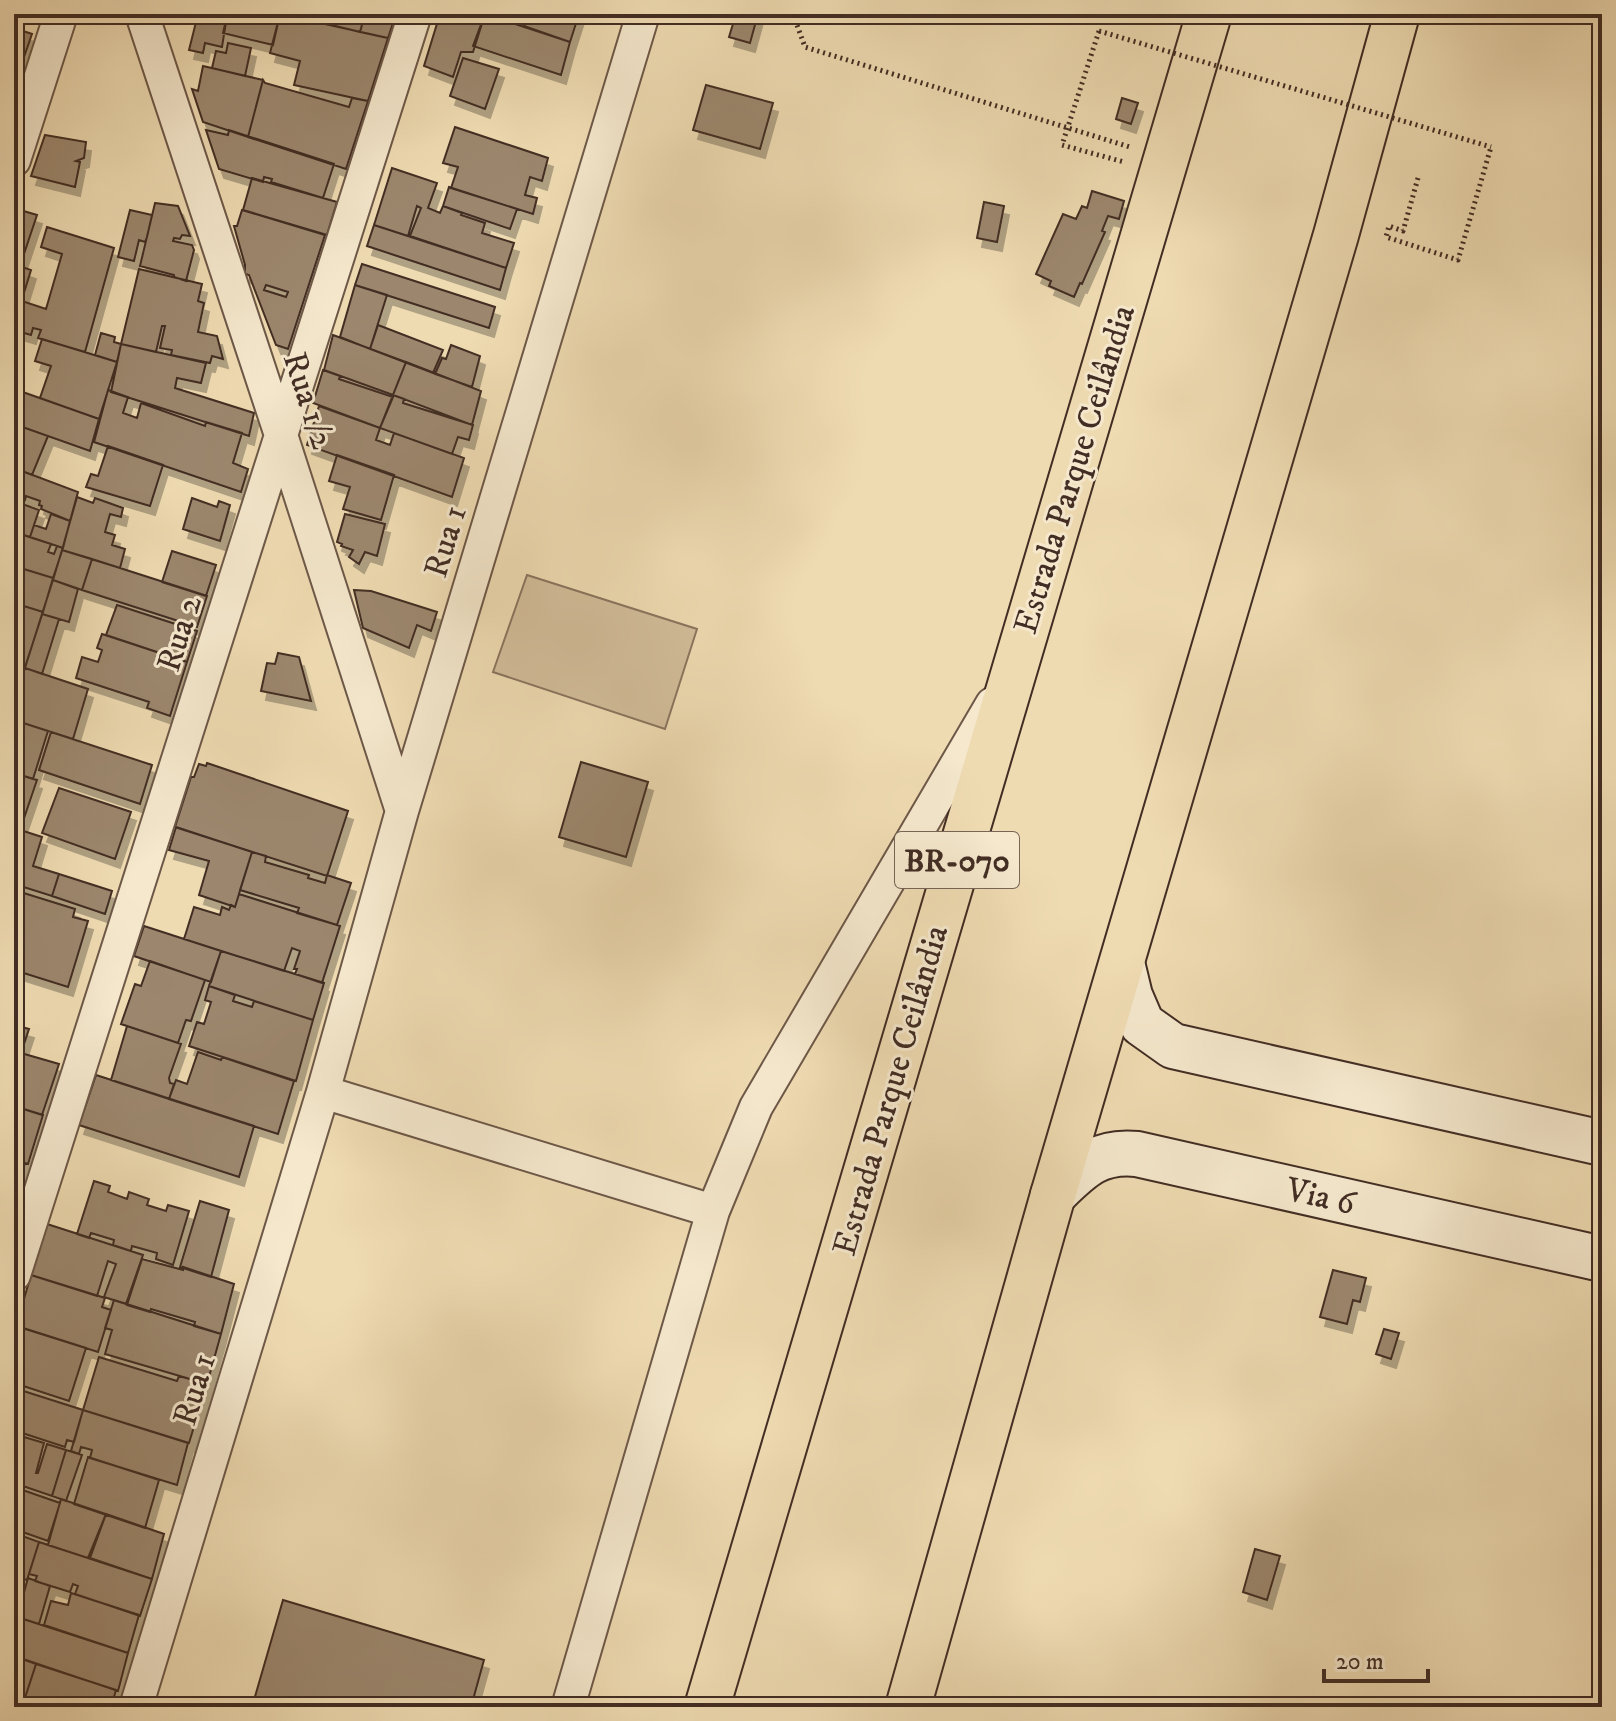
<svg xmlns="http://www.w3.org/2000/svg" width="1616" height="1721" viewBox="0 0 1616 1721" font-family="'IM FELL DW Pica',serif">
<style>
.green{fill:#d2bd9a;stroke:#8a755f;stroke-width:2}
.building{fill:#9c876e;stroke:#422d24;stroke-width:2;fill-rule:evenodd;filter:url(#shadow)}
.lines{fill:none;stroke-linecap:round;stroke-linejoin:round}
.minor-casing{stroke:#6d5848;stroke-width:36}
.secondary-casing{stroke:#422d24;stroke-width:48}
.motorway-casing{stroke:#422d24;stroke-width:48}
.path{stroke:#422d24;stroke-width:5;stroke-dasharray:2 4;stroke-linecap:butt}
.minor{stroke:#f5e8cd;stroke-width:32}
.secondary{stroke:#f5e8cd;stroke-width:44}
.motorway{stroke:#efdbb2;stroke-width:44}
.path-bridge{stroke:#422d24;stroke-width:5;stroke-dasharray:2 4;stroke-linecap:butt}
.labels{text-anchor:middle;stroke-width:6;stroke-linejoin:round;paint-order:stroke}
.shield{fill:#f5e8cd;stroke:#786557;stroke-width:2}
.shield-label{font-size:32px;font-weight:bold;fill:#422d24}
.street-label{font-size:34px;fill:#422d24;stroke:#f5e8cd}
</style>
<defs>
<filter id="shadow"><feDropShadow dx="5" dy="9" stdDeviation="0" flood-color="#0004"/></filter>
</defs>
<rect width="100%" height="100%" fill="#efdbb2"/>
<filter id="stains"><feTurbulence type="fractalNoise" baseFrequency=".0025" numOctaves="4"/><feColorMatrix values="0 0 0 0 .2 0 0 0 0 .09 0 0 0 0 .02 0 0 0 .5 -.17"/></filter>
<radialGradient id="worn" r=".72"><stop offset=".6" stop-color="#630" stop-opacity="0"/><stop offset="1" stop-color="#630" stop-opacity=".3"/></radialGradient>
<path class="green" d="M527,575L697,629L665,729L493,672Z"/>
<path class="building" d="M198,14L227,16L222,47L205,43L203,53L189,50Z
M280,14L273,45L223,33L227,16L222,14Z
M280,14L388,38L368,101L294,85L300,61L270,53Z
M308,14H365L360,32L307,19Z
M365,14H396L388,38L360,32Z
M440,14H485L473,52H461L453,77L424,66Z
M485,14L570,42L561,75L473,46Z
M488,14H527L524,27Z
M529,14H579L570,42L524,26Z
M736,14H758L750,43L729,37Z
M14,28L32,34L24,57L14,54Z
M228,43L251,48L245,76L212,68L216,51L226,53Z
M463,58L499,69L485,109L450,96Z
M203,66L263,80L248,137L203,122L192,89L198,91Z
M263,80L265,83L349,107L352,98L368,101L346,169L248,137Z
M706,85L773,103L760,149L693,130Z
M1122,98L1138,103L1131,124L1116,119Z
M455,127L548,158L542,181L530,177L525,195L537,198L533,214L451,188L458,167L443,163Z
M206,130L228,135L229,130L334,164L323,198L271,182L272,179L264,177L263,182L219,169Z
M45,135L86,142L84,158L76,161L80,162L75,187L31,176Z
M392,168L437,183L428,208L440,213L443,206L462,213L461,215L485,223L482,233L514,243L506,268L410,236L421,208L417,206L408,236L374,225Z
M252,178L337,202L327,235L243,210Z
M449,187L517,209L510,229L443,206Z
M1092,191L1124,201L1119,219L1108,216L1102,231L1105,232L1082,284L1080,283L1074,297L1049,286L1051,281L1036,274L1063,214L1076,219L1082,206L1087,208Z
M984,202L1004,206L997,242L977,238Z
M155,203L178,206L190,236L182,235L180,239L174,238L173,241L192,245L194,250L186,281L174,277V275L140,266Z
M20,210L37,215L20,266L14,264V229Z
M130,210L152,215L147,237L145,242L139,240L134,261L118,257Z
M242,210L325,235L288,349L276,345L249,275L245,274V265L234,226H237ZM266,285L288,292L286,297L264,290Z
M374,225L506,268L500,290L367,246Z
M47,227L114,248L85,352L38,338L41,330L33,328L31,335L14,330L22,301L46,309L62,254L41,247Z
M14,264L31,270L14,325Z
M362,264L495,307L489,328L355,285Z
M139,269L202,284L198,301L204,303L198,332L217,336L223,359L212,356L210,363L171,355L172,350L160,348L165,326H162L156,352L121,344Z
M355,285L387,295L370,349L340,337Z
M378,325L443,350L433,373L370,349Z
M101,333L115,337L114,342L121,344L117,362L95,355Z
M333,335L406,362L393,395L324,370Z
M42,339L117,362L99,419L40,398L51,366L35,361Z
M121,344L206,363L201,383L177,378L175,388L254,413L249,436L111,392Z
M451,345L480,356L472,387L435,374L442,358L446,359Z
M406,362L481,391L472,425L393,395Z
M323,370L340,376L339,379L393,397L380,428L313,403Z
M17,390L99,419L90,451L14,424V400Z
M108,390L128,397L123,413L137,418L141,403L205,426L206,422L242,433L233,463L248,469L241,492L94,442Z
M393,395L404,399L403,403L473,425L469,440L458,437L452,454L380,428Z
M319,406L380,428L376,440L390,445L394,433L464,458L452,497L307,445Z
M14,424L48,436L32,475L14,468Z
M108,446L163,465L150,506L86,487L91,474L98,476Z
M337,455L394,475L381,520L343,509L350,487L329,481Z
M14,468L78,492L70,521L41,509L42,506L39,505L40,501L26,496L25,500L16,497L14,501Z
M77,497L93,503L95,498L123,508L121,517L110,514L105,532L115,535L112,545L125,549L120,568L62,550Z
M192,498L217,507L219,501L230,505L220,541L183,529Z
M14,501L39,510L30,537L14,532Z
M51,514L70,521L63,548L30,537L34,525L46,529Z
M345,514L385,524L377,556L365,552L359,564L349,557L353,550L341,546L342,544L337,542Z
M14,532L51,544L48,552L54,554L57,546L63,548L53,578L14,566Z
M62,550L92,559L82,590L53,580Z
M172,551L216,565L206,596L162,582Z
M92,559L207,596L197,627L82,590Z
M14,566L53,578L43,612L14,603Z
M53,580L78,589L69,622L42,614Z
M354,590L371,591L437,612L431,631L417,625L409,648L363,628Z
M14,603L43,612L25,667L14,663Z
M117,605L197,631L187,662L106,635Z
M42,614L59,619L42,674L25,668Z
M102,634L187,662L170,716L147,708L149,702L76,678L82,657L98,662L102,650L97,648Z
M278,653L299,657L311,701L261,691L267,663L275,664Z
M14,663L25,667L14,701Z
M25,668L88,689L73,739L14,720V701Z
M14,720L48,731L33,779L14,773Z
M51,732L152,765L140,804L39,770Z
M581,762L648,782L626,857L559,837Z
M207,763L348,811L327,876L175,827L191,777H194L199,764L206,766Z
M14,773L37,780L20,830L14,828Z
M59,788L131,812L115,859L42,833Z
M176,827L252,852L235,907L199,895L209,861L169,850Z
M14,828L42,837L33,866L59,874L52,896L14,884Z
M252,852L266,856L265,862L309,875L308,878L325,883L327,875L351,883L337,925L297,913L299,908L240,890Z
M59,874L112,891L105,914L52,896Z
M14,890L75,909L73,917L88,921L68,987L14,970Z
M239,894L340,926L322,983L295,974L297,969H294L300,951L292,948L284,971L184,939L194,907L220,915L222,907L229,910L231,905L235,907Z
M144,926L221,951L211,982L134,956Z
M221,951L324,983L313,1020L209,986Z
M150,961L205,980L191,1021L186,1020L178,1043L121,1024L135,984L141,986Z
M209,986L235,995L233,1001L252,1007L254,1001L313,1020L296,1081L189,1046L197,1022L204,1024L211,1002L205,1000Z
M14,1025L29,1029L21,1053L14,1051Z
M127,1026L181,1044L169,1078L170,1083L174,1084L169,1099L111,1080Z
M14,1051L59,1064L42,1115L14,1106Z
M198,1052L221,1060L222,1057L294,1081L278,1134L169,1099L176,1080L187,1084Z
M96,1075L254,1126L239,1177L79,1125Z
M14,1106L43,1115L28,1164L14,1160Z
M14,1160L25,1163L14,1199Z
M94,1181L110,1186L108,1192L127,1199L129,1192L149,1199L147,1205L166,1211L168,1205L189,1211L173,1265L156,1259L157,1253L132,1246L131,1251L113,1245L114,1240L91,1233L89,1238L77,1234Z
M200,1201L229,1210L211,1277L180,1267Z
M47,1224L143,1255L126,1304L104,1297L116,1264L108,1261L97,1296L31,1275Z
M142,1259L183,1270V1267L234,1284L221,1334L194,1326L195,1322L151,1309L150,1312L127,1305Z
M1333,1270L1366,1278L1360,1302L1353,1300L1347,1324L1320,1317Z
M31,1275L105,1298L102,1307L111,1310L98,1352L16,1326Z
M114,1300L221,1334L207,1384L105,1354L112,1330L105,1328Z
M20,1327L86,1348L69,1401L14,1383V1347Z
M1384,1329L1399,1333L1391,1359L1376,1354Z
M99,1357L177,1381L179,1376L207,1384L189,1443L83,1410Z
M14,1388L83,1410L74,1442L67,1440L65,1447L16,1431L14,1434Z
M83,1410L188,1443L177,1485L90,1458L92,1450L81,1447L79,1454L71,1451Z
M14,1434L44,1443L36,1473H38L47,1444L66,1450L52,1496L14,1483Z
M66,1450L82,1455L66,1501L52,1496Z
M88,1457L159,1480L145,1528L74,1504Z
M14,1487L60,1503L48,1541L14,1529Z
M61,1499L106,1514L88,1558L48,1545Z
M106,1514L164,1534L152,1579L90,1558Z
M14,1533L39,1542L27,1580L14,1576Z
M39,1542L152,1579L140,1616L75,1594L78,1586L73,1584L70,1592L35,1581L37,1576L29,1574Z
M1255,1549L1280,1556L1267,1600L1243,1592Z
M28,1578L50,1586L39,1624L17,1617Z
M14,1589L24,1592L17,1617L14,1616Z
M71,1593L139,1615L128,1653L44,1625L51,1601L68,1605Z
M283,1600L484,1660L471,1707H252Z
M17,1617L128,1653L118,1691L14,1656V1625Z
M14,1656L36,1664L22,1707H14Z
M36,1664L116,1690L111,1707H31L23,1704Z"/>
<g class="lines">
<g class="minor-casing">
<path id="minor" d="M142,14L281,435L402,811
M14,160L61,14
M323,1092L713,1211
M14,1275L415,14
M136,1707L323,1092L402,811L643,14
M568,1707L713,1211L756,1107L992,704"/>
</g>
<g class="secondary-casing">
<path id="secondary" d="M1122,963L1130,996L1142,1024L1173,1046L1602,1143
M1053,1195C1080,1169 1096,1150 1137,1154L1602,1259"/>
</g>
<g class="motorway-casing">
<path id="motorway" d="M707,1707L1209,14
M908,1707L1053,1195L1336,235L1397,14"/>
</g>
<path class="path" d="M793,14L805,47L1130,147
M1099,31L1062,145L1124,162
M1418,178L1403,231L1389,226L1386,237L1458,260L1491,147"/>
<use href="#minor" class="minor"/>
<use href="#secondary" class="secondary"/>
<use href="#motorway" class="motorway"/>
<path class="path-bridge" d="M1099,31L1491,147"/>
</g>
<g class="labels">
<rect class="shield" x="895" y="832" width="124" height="56" rx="6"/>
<g class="shield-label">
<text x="957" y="871">BR-070</text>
</g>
<g class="street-label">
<text transform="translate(310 400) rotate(72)" y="12">Rua 1/2</text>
<text transform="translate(1073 469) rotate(-73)" y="12">Estrada Parque Ceilândia</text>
<text transform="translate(444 541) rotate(-73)" y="12">Rua 1</text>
<text transform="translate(178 633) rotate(-72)" y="12">Rua 2</text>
<text transform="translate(889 1090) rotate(-74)" y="12">Estrada Parque Ceilândia</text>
<text transform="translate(1321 1195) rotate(13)" y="12">Via 6</text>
<text transform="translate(193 1389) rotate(-73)" y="12">Rua 1</text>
</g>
</g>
<rect width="1616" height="1721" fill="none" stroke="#efdbb2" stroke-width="48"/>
<rect x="16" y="16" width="1584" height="1689" fill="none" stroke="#422d24" stroke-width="4"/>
<rect x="24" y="24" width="1568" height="1673" fill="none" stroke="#422d24" stroke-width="2"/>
<path d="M1324 1669v12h104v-12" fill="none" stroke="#422d24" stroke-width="4"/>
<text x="1336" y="1669" font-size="24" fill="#422d24" stroke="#f5e8cd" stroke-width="6" paint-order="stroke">20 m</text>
<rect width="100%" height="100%" filter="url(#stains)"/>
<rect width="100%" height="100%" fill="url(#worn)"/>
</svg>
